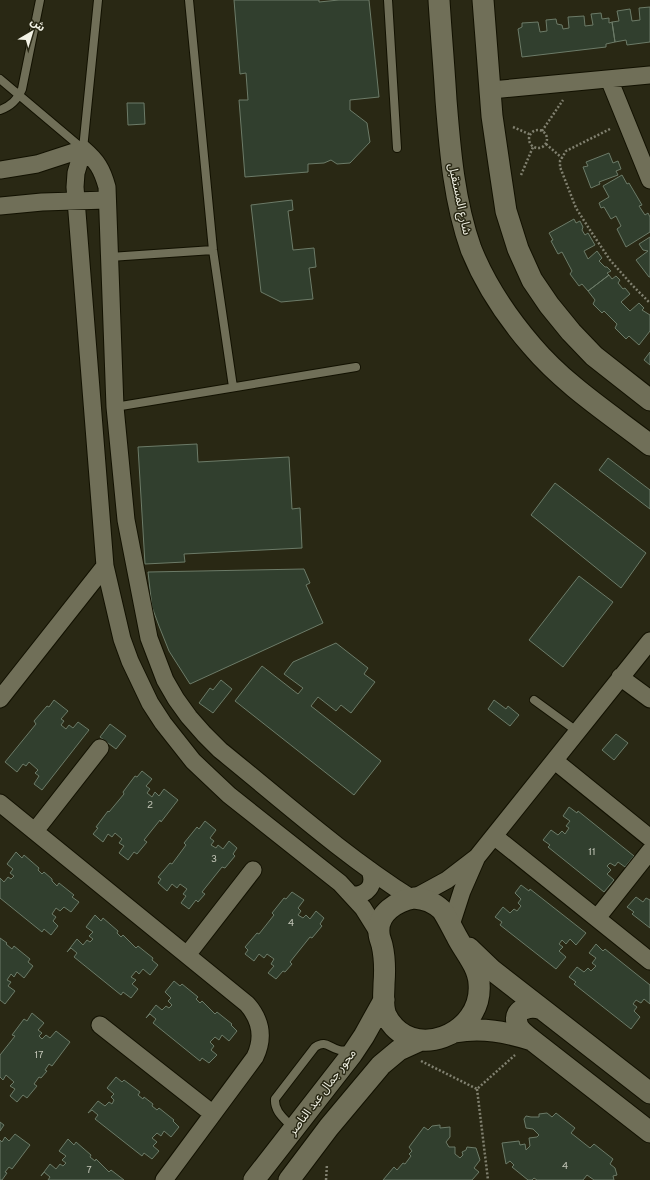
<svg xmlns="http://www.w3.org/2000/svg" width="650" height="1180" viewBox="0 0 650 1180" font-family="Overpass,'Noto Sans Arabic',sans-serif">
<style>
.building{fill:#313f2e;stroke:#6c7b68}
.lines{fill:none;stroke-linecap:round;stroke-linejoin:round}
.service-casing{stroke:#121101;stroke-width:10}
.minor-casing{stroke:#121101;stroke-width:19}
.tertiary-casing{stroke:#121101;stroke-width:23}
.path{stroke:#818170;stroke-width:2.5;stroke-dasharray:2 2;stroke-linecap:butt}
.service{stroke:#706f58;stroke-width:8}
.minor{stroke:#706f58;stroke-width:17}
.tertiary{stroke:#706f58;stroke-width:21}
.labels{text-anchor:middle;stroke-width:3;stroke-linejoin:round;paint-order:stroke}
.number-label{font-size:10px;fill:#c2c5b7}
.street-label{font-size:12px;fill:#f2f2e5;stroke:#292814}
</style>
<rect width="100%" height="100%" fill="#292814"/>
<path class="building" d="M234,0H319V2L339,0H369L379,97L350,100V110L367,123L370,142L350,163L337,164L331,160L324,163L308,164V172L245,177L239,100H248L246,73L240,74Z
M650,7V42L627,45L626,40L615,42L612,22L619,21L617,11L630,9L632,21L640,20L639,8Z
M601,13L602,19L609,18V23L612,22L615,42L606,44V47L522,57L518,29L522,27V23L538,22L540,32L547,31L546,20L556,19L557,24L562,25L563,29L569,28L568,17L584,16L585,26L593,25L591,14Z
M127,103H144L145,124L128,125Z
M609,153L613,163L618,161L621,169L616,171L618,175L599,182L600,184L591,188L583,167L588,166L586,162Z
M622,175L627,184L629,183L642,205L639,206L645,215L648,213L650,217V232L626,247L617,229L621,226L616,216L611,219L604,207L601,208L599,203L609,197L603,186Z
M292,200L293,210L288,211L293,250L314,248L316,267L309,268L313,299L281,302L261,292L251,205Z
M574,219L576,223L580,221L583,227L582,230L585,235L588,233L595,245L584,251L588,259L597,251L602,258L599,261L605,267H607L611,271L607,273L609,275L588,291L582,284L579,286L570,274L572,271L562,252L558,254L551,241L553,240L549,233Z
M650,237V277H649L636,260L648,251L643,250L639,244Z
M609,275L612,279L616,276L620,280L618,283L623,289L625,288L630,294L621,302L630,311L639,303L644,308L642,310L650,315V331L639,345L629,336L626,339L615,328L617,324L604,311L602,313L593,304L595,300L588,291Z
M650,352V365L644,360Z
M197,444L198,462L289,457L292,509L300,508L302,548L184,554L185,562L145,564L138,447Z
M608,458L650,490V509L599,470Z
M555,483L646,553L621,588L531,515Z
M304,569L310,583L306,585L323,623L190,684L169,651L159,626L152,607L148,572Z
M579,576L613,602L563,667L529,640Z
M336,643L368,668L364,674L375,682L351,713L341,705L336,711L318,697L311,706L381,761L354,795L235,701L262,666L298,694L303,688L284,674L293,662Z
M221,680L232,689L213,713L199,703L210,688L213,690Z
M54,700L68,711L61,719L64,721L61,725L66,729L69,725L73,728L78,722L89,730L42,790L34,784L39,776L35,773L38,770L29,762L26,766L23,764L17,772L5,762L36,724L34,721L47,706L49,707Z
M494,700L506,709L508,706L519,715L510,726L488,709Z
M110,724L126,736L116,749L100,737Z
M616,734L628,743L614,760L602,750Z
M142,771L152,779L146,786L150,789L147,793L152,797L155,792L159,796L164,789L178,800L161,822L160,820L144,840L147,842L137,854L134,852L128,860L119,853L124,846L119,843L122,839L115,833L112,837L108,834L103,842L93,834L98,828L96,827L108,811L109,812L124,794L123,792L135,776L137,777Z
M569,807L577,813L578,811L634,856L625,867L618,862L615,866L610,863L607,866L611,870L607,874L614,880L604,892L548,847L550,845L543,840L551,830L558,835L562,831L565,834L569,828L566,826L570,821L563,816Z
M205,821L216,830L210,838L214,841L211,845L216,848L218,845L223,849L229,841L237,848L233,854L235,856L225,868L222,867L202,892L205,894L198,902L196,900L189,909L181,903L186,896L183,894L187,889L180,884L177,888L172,884L167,891L158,883L161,879L158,877L170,863L172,864L186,845L184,843L197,827L199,829Z
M16,852L22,858L24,855L39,868L38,870L42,874L44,872L52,879V881L57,886L59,883L74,895L72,897L79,902L71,912L64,907L60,911L56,908L52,914L56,917L53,921L58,926L51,935L44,929L42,932L0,898V878L4,882L8,877L11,879L14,876L10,873L13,869L7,864Z
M521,885L529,891L530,889L586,933L576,945L570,939L566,944L562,940L559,944L563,947L559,951L566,957L556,969L500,925L502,922L495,917L503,907L510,913L514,909L517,911L521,906L518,903L521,899L515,893Z
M292,892L304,900L298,908L301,911L298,915L303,918L306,915L310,919L316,911L324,918L320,924L322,926L312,938L310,937L290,962L292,964L285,972L283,971L276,979L268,973L274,966L271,964L274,959L267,954L264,958L259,954L254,961L245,954L248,950L245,947L257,933L259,934L274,915L272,913L284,898L286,899Z
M636,897L643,902L646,898L650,900V928L632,914L634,912L627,907Z
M95,915L101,921L103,918L118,931L117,933L121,937L123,935L136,948L138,946L153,958L152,960L158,965L150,975L143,969L139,974L136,971L131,977L136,980L132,984L138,989L131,998L123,992L121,995L74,957L77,953L71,948L67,952L77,939L83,945L87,940L90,942L93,939L89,936L93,932L86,927Z
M0,938L7,943L6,944L12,949L14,946L30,959L28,962L33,966L24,978L17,972L14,977L11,974L7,980L11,982L8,986L15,991L5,1004L0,1000Z
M596,944L603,951L605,949L650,985V1004L644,999L641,1003L636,1000L633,1004L637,1007L634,1011L640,1017L631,1029L574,984L576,982L569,977L577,967L584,972L588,968L591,971L596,966L592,963L596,958L589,953Z
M174,981L180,986L182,984L198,997L196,999L200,1003L202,1001L215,1014L217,1012L232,1024L231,1025L237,1031L229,1041L222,1035L219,1040L215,1037L210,1042L214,1046L211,1050L217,1055L209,1063L202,1058L200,1061L153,1023L156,1019L150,1014L146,1018L156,1005L162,1010L166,1006L169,1008L172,1005L168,1001L171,998L165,992Z
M32,1013L44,1023L38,1030L42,1033L39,1036L42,1039L46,1035L50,1038L56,1031L70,1042L52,1066L49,1064L45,1070L47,1071L41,1078L39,1077L34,1084L37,1086L27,1098L23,1095L17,1102L10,1096L15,1089L10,1086L14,1082L6,1075L3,1080L0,1077V1055L15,1036L12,1035L24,1019L27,1021Z
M116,1077L122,1082L124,1080L140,1092L138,1095L143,1099L144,1097L153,1104L152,1106L157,1110L159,1108L174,1120L173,1121L179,1127L171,1137L164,1131L161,1136L157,1133L152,1138L157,1142L153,1146L159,1151L152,1159L144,1153L142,1156L95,1119L98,1115L92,1110L88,1113L98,1101L105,1106L109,1102L112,1104L114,1100L111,1097L114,1094L107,1088Z
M547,1113L552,1117L556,1113L575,1128L571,1133L590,1148L594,1144L613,1159L610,1164L615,1168L617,1175L613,1176L614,1180H594L587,1175L583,1180H537L534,1178L532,1180H528L512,1167L514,1165L510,1161L506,1164L502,1143L519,1141L520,1145L525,1144L526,1150L530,1146L529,1138L537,1137L539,1135L533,1129L526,1128L524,1119L526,1116L531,1117H539V1114Z
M0,1122L4,1125L0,1131Z
M440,1125V1128L450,1127V1137L446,1142L449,1147H455V1154L460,1158L463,1155L462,1152L466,1150L467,1147L476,1148L480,1160L474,1168L479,1172L472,1180H383L394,1167L397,1170L403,1163L405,1164L411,1156L409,1154L412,1151L409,1147L424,1127L428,1130L432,1126Z
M15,1134L30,1145L12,1169L9,1167L5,1172L7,1173L2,1180H0V1140L2,1142L5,1137L9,1141Z
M68,1139L74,1145L76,1142L91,1155L90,1157L95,1161L96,1159L109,1172L111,1170L124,1180H48L50,1177L44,1172L41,1176L50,1164L56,1169L60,1164L63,1166L66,1163L62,1160L66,1156L59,1151Z"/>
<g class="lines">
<g class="service-casing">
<path id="service" d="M189,0L213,250L233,387
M388,0L397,148
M0,79L83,149
M0,110C11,106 17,100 22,89L40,0
M83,149L98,0
M110,257L213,250
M115,407L356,367
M534,700L578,732
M293,1128C285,1119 274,1112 275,1099L315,1047C326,1040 328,1047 339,1050C343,1051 348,1050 352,1050"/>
</g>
<g class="minor-casing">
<path id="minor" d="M609,79L650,180
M491,90L650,75
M83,149L76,173L75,187L105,566L122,639L130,661L150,703L163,723L193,761L229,795L340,883L363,908L378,932
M83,149C97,161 102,169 107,187L115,407L126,520L149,638L165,680L176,699L189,717L204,734L220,750C282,800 343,855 411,898
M0,170L37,164L83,149
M0,206L42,202L107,200
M620,677L650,699
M0,699L105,566
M555,761L650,838
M0,803L247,1004C261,1020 264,1038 255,1057L164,1180
M35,831L100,748
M494,836L650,961
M352,895C367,896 376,885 370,871
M414,898L447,880L477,857L650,641
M597,918L650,851
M451,925L462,891L476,859
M187,955L253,870
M100,1025L213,1114"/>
</g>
<g class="tertiary-casing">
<path id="tertiary" d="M439,0C441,33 444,66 446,100C450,150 454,201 471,249C485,284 507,317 532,346C565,385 610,414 650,445
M483,0L492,116L500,171L506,211L518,249L532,280L549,305L571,332L594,356L650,400
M414,898C426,899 433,902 442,910C448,919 452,928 457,937C464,951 478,966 479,983C484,1035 410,1064 386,1015C382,1006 384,993 384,984C385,971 385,958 382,945C381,941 379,937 379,933C377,913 397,901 414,898Z
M469,948L492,970L650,1093
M455,1032C482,1027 506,1032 532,1040L650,1132
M532,1040C526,1035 518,1030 517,1023C513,1008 532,1005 542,1009
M254,1180L352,1054L364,1036L384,1000
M289,1180L329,1127L381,1065L399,1050L421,1040"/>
</g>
<path class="path" d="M513,127L529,134
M610,129L566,151L560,161V167L576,208L590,230L610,260L633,286L650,303
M529 139a9 9 0 1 1 18 0a9 9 0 1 1-18 0Z
M542,131L563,100
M546,144L562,158
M521,175L533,147
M421,1061L477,1089L515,1055
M477,1089L488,1180
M326,1180L327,1164"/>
<use href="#service" class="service"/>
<use href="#minor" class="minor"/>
<use href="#tertiary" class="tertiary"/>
</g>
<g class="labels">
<g class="number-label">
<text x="150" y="808">2</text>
<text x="592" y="855">11</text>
<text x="214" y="862">3</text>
<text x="291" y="926">4</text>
<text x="39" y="1058">17</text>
<text x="565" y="1169">4</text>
<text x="89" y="1173">7</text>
</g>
<g class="street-label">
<text transform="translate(460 199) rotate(78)" y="4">شارع المستقبل</text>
<text transform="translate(322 1092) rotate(-53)" y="4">محور جمال عبد الناصر</text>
</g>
</g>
<g transform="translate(32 32) rotate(38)" stroke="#292814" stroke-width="3" paint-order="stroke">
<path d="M0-3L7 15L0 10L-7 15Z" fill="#f2f2e5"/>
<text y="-6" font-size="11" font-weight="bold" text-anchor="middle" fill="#f2f2e5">ش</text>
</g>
</svg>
